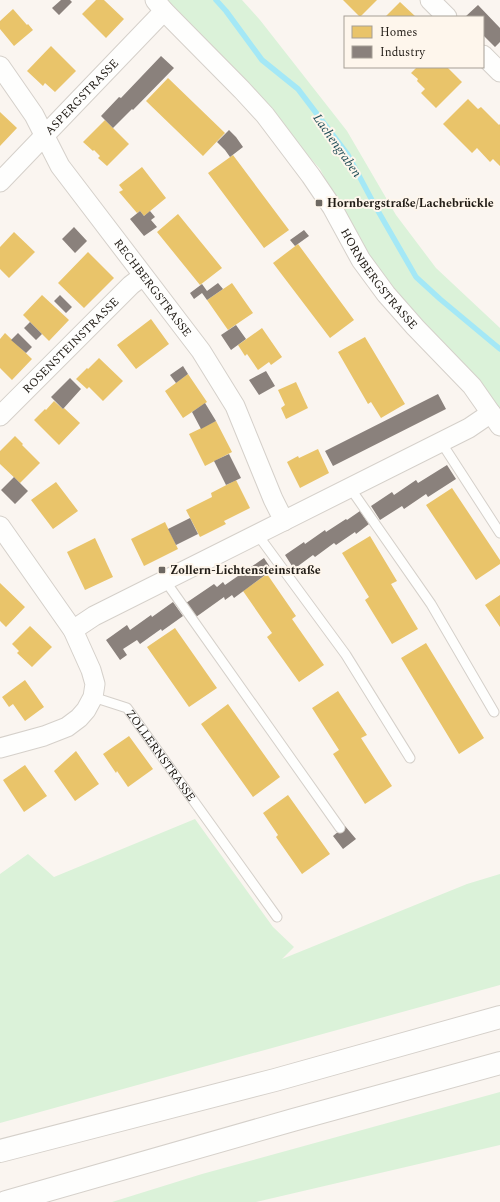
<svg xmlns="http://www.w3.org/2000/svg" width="500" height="1202" viewBox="0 0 500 1202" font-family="Spectral,serif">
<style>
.green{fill:#dbf2d9}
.homes{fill:#e9c46a}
.industry{fill:#8a817c}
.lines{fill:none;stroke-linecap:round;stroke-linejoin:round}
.stream{stroke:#a4e8f6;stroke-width:5.5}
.lane-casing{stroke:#d5d0ca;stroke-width:11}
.street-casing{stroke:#d5d0ca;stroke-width:21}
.highway-casing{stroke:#d5d0ca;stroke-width:24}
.lane{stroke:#fefefd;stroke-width:9}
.street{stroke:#fefefd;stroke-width:19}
.highway{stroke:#fefefd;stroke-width:22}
.poi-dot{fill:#6d6862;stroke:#fef6ec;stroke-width:1.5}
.labels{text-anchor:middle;stroke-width:4;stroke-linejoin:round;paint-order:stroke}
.street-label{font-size:12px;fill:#211c16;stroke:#fef6ec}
.poi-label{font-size:12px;font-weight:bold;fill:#211c16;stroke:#fef6ec;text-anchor:start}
.water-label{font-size:13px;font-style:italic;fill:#25515b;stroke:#fef6ec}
</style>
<rect width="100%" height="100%" fill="#faf5f0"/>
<path class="green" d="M163,0H242L260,20L347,131L396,215L436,268L500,328V415L430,334L379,272L347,221L320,169L245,84Z
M195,819L273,927L294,947L282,959L467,884L500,874V985L0,1123V874L28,854L54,877Z
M500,1092V1145L256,1202H112L202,1174Z"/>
<path class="homes" d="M96,0H104L124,19L106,38L82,14Z
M343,0H377L360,17Z
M400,2L416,17H385Z
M13,9L27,25L28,24L33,30L14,46L0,29V21Z
M51,46L76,71L55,92L45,83L43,86L27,71Z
M417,67H447L462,82L436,108L421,93L425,89L417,81L418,79L411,73Z
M168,78L225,133L203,156L146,101Z
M468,99L478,109L481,107L499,125L500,124V166L493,159L490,162L477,148L472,153L443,124Z
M0,112L17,128L0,146Z
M105,120L129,144L107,166L98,158L100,156L94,150L93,151L83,142Z
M233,155L289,230L264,248L208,173Z
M142,167L166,198L144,216L140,211L137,213L119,192L123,190L119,185Z
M178,214L222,268L200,285L157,232Z
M14,232L35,252L9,278L0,269V247Z
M298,244L354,320L330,338L273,263Z
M88,252L114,278L84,308L58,283Z
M232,283L253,313L228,330L207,300Z
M42,295L69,320L49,341L23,315Z
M151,319L169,344L136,369L117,345Z
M262,328L282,357L271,365L269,362L258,370L247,354L245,356L238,345Z
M5,333L32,359L12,380L0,368V339Z
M365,337L405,404L381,418L371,402L368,404L338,352Z
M99,358L123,381L103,401L89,387L87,389L76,379L87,368L88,369Z
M188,374L207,402L183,418L165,391Z
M296,382L308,408L286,419L281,408L285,405L278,390Z
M54,401L63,409L64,408L80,423L59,445L34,420L45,409L46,410Z
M216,421L232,452L205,466L189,434Z
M15,436L23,444L22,445L40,463L20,483L0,464V451Z
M318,449L329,473L300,488L287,462L298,456L299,458Z
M236,480L250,508L224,521L226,524L200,537L186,510L212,497L211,493Z
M56,482L78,511L53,529L31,500Z
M452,488L500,560V564L476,580L426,505Z
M165,522L178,549L144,566L131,539Z
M370,536L397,581L391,584L418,629L392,644L365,600L369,597L342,553Z
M95,538L113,577L85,590L67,552Z
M267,574L296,616L292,619L324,665L299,682L267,637L272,633L243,591Z
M0,583L25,607L6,627L0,621Z
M500,595V627L485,605Z
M30,626L52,647L32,667L17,653L19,651L12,644Z
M175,628L217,688L189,707L147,647Z
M426,643L484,738L459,754L401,658Z
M25,680L44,707L25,721L13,704L9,707L2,697Z
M338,691L367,735L361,738L392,786L365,804L333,754L339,750L312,708Z
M228,704L280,777L253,797L201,724Z
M129,736L153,769L128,787L117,771L116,773L103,754Z
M76,751L99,784L75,801L54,771Z
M25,765L47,796L24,812L3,780Z
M288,795L330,854L302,874L276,837L278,835L263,813Z"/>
<path class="industry" d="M61,0H70L72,2L59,15L52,8Z
M478,5L500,28V42L495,47L483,35V17H465Z
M161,56L174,68L133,110L132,109L113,128L101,116L119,97L121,98Z
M229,130L236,137L243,147L230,157L225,150L217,142Z
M140,211L144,216L150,211L155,217L151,220L157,227L144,236L130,219Z
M74,227L87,241L75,253L62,239Z
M304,230L309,236L295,246L290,240Z
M218,283L223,289L207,300L202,293L194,299L190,293L202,284L207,291Z
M60,295L72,307L66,313L54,301Z
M30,322L42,334L36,340L24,328Z
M236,325L246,339L231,350L221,335Z
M18,333L32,347L26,353L11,340Z
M183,366L188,374L176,383L170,375Z
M266,371L275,386L259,395L249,380Z
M70,378L81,389L63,409L51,397Z
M438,394L446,409L333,466L325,451Z
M205,403L216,421L201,429L192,412Z
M229,454L241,478L226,485L214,461Z
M447,465L456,479L428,497L426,494L404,509L402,506L380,520L371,506L392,492L394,495L416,480L418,483Z
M14,477L28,491L15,504L1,490Z
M360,511L369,524L356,534L355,532L336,545L334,543L315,557L313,555L294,569L285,555L304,542L305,544L325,530L326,532L346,519L347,520Z
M190,518L198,534L176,545L168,529Z
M264,558L272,570L234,598L232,595L225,600L224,597L196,617L186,603L214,584L217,587L223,582L225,585Z
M173,602L183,616L162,631L161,629L140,644L137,640L123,649L127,655L120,660L106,640L127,625L130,630L151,615L152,617Z
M345,826L356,839L343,849L333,836Z"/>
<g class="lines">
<path class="stream" d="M216,0L226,11L262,60L298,89L348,155L374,204L416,277L440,299L500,349"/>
<g class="lane-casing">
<g id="lane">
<path d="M441,442L500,533"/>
<path d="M352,487L355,495L431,604L494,712"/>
<path d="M258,534L263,542L346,655L410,758"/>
<path d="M166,580L171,589L340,828"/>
<path id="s1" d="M93,697L127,708L277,917"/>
</g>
</g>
<g class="street-casing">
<g id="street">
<path id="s2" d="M155,0L164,11L242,90L265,115L311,176L332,207L361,260L386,294L415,327L472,386L500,426"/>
<path d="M430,0L447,17"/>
<path d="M483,55L500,72"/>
<path id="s3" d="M0,66L34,115L60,166L201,351L235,406L273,499L284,521"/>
<path id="s4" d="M0,182L164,11"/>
<path id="s5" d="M0,416L131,285L143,276"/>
<path d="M0,526L73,630L91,670L95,684L93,697L86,710L79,718L67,727L44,736L0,748"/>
<path d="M73,630L94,616L469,428L491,413"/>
</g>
</g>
<g class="highway-casing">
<path id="highway" d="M0,1151L275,1080L500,1017
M6,1202L293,1120L500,1063"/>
</g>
<use href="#lane" class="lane"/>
<use href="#street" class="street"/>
<use href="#highway" class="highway"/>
</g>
<g class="poi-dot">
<rect x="315" y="199" width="8" height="8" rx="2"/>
<rect x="158" y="566" width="8" height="8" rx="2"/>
</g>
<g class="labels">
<g class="street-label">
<text dy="4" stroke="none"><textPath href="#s4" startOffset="118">ASPERGSTRASSE</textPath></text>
<text dy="4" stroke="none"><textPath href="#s2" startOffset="359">HORNBERGSTRASSE</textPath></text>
<text dy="4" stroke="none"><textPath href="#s3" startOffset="270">RECHBERGSTRASSE</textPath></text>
<text dy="4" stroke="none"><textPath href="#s5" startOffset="100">ROSENSTEINSTRASSE</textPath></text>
<text dy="4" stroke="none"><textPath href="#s1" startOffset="94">ZOLLERNSTRASSE</textPath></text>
</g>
<g class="poi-label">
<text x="327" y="207">Hornbergstraße/Lachebrückle</text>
<text x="170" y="574">Zollern-Lichtensteinstraße</text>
</g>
<g class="water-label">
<text transform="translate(338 145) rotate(55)" y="5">Lachengraben</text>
</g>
</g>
<rect x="344" y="16" width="140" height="52" fill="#fef6ec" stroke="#a69f96"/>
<rect x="352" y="26" width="20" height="12" fill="#e9c46a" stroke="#a69f96"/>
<text x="380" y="36" font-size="12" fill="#211c16">Homes</text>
<rect x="352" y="46" width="20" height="12" fill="#8a817c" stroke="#a69f96"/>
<text x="380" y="56" font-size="12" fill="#211c16">Industry</text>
</svg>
